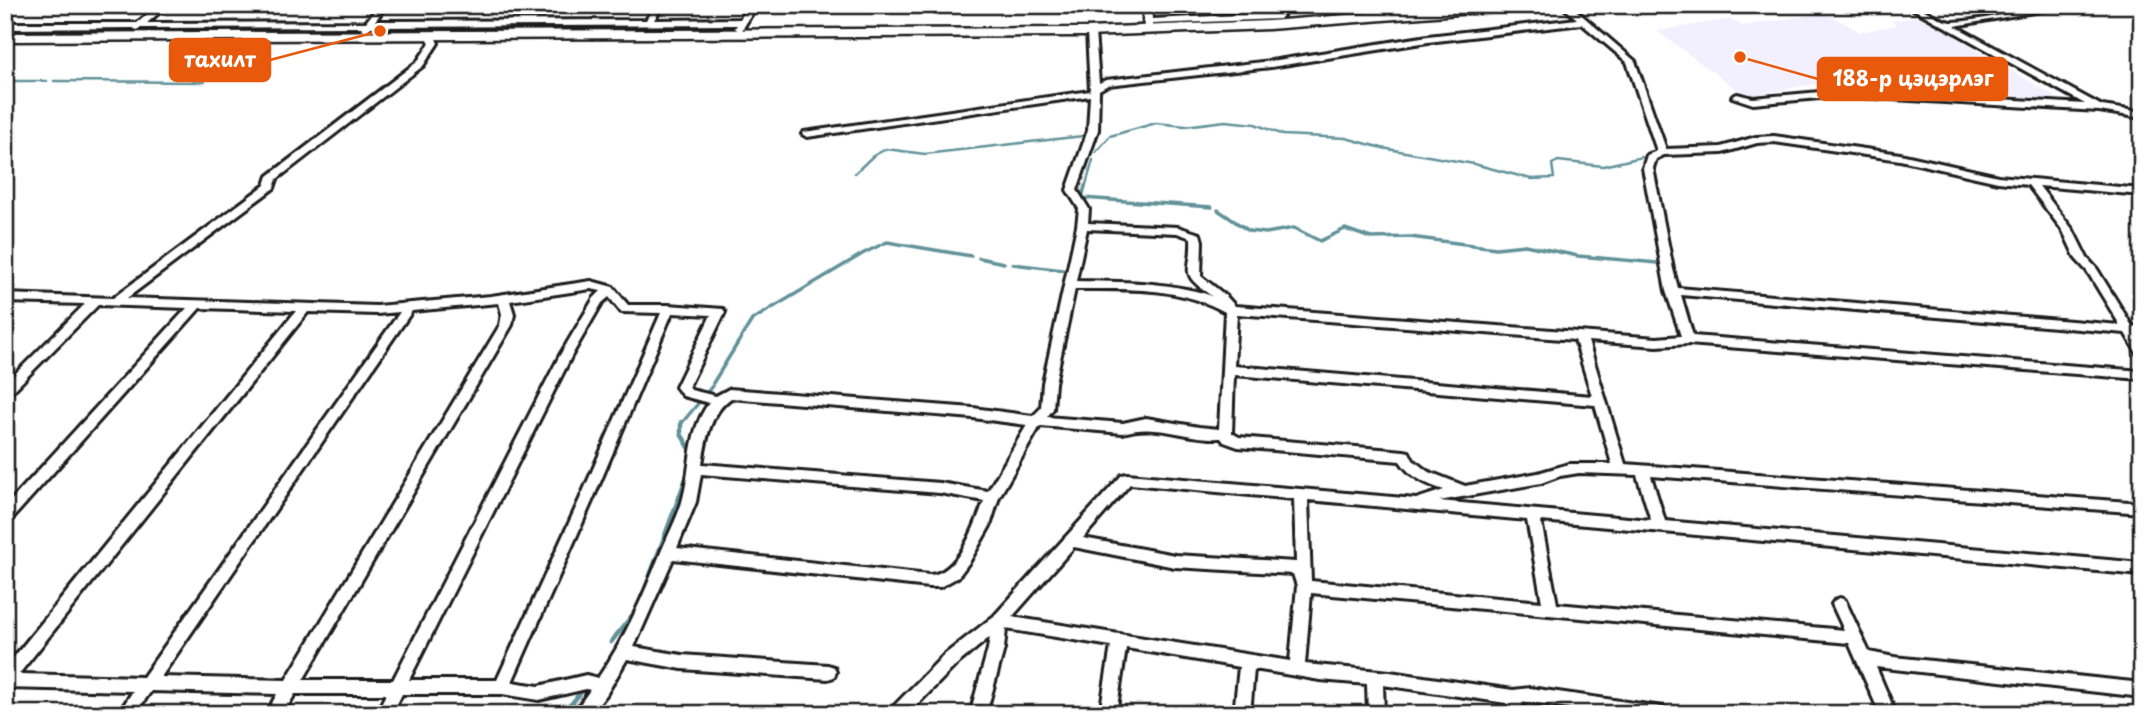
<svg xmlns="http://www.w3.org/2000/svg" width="2147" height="719" viewBox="0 0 2147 719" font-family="'Playpen Sans',sans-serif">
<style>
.built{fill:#f2effe}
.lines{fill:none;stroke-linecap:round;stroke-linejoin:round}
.stream-far2{stroke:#629299;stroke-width:2.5}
.stream-far1{stroke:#629299;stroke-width:3.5}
.stream{stroke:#629299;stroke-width:4.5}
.street-casing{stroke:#1c1c1c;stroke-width:6}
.secondary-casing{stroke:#1c1c1c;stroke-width:5}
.street{fill:#fff;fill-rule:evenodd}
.secondary{fill:#fff;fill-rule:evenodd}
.leader{fill:none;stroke:#e8590c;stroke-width:2.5}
.callout-dot{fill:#e8590c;stroke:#fff;stroke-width:2.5}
.callout{fill:#e8590c;stroke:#e8590c;stroke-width:2.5}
.callout-label{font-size:21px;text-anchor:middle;font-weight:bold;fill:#fff}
</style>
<rect width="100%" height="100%" fill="#fff"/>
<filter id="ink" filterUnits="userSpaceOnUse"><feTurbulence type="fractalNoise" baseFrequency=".0143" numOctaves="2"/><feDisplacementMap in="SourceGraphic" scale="14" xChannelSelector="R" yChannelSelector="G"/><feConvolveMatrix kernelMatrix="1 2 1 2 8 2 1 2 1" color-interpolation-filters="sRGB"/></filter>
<g filter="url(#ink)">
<path class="built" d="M1826,13L1860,32L1897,25L1892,21L1921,16L2067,104L1839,90L1827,82L1746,96L1657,31L1732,19L1742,26Z"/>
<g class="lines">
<path class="stream-far2" d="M5,81H47
M54,81L205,82
M1096,152L1110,136L1156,123L1185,126L1225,121L1255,124L1283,135L1346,138L1382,148L1474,164L1531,179L1554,178L1552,164L1558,161L1603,166L1642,157
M855,173L873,156L886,149L925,154L1083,136
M1085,188L1093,160"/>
<path class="stream-far1" d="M1085,186L1082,198L1212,207
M1218,210L1249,231L1266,233L1294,228L1320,241L1345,229L1371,238L1410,237L1496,248L1525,245L1578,256L1658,263
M979,258L1004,263
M1013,264L1063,270
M713,383L752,320L864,253L887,242L971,256
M705,395L712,386
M681,424L701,400"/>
<path class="stream" d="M681,422V434L692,452
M642,597L688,473
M611,642L638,608
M563,714L582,691"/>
<g class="street-casing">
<path id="street" d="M159,5H168L147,23L366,22L379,5H387L375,21L646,20L655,5H663L654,20L740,19L749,5H757L742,30L739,31L735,28L737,25L371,27L365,32L361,29L362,27L141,28L137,30L133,28L5,29V23H137Z
M1143,5H1151L1152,19L1279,13L1283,16L1279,19L1152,24V30L1148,33L1144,30Z
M1443,5H1475L1471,7L1399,14L1395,12L1399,10Z
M1561,5H1570L1635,61L1666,149L1721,147L1756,137L1774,136L1900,154L1998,176L2142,189V195L2039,186L2073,230L2087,258L2097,269L2132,326L2142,327V335H2137L2142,342V356L2138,355L2125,333L1681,295L1693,336L2142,371V379L1688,344L1657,346L1588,341L1625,464L2142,503V513L1651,476L1665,521L2142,563V575L1541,521L1557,604L1844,630L1832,604L1835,600L1840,598L1845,600L1869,652L1894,657L2142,683V697L1876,667L1896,714H1880L1849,643L1311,593L1305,664L1390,672L1513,690L1530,688L1662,707L1668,709L1670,714H1610L1530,702L1522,703L1524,714H1508L1506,703L1383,685L1384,714H1368L1367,684L1320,680L1254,669L1250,714H1234L1239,667L1126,648L1116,714H1100L1111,646L1006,629L1004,649L986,714H970L988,649L990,637L956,665L908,714H889L891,709L944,655L994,616L1122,475L1127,474L1416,499L1444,490C1426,484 1410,477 1400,461L1238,447L1224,442L1221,438C1187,440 1157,422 1123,433L1040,426L999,497L990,526L970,561L958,577L940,587H929L673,559L634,647L682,655L828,665L834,667L836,672L834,677L828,679L682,669L627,659L606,695L591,714H573L590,690L586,689L539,700L502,694H402L392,714H376L386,694H295L283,714H266L277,694L151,691L135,714H118L133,691L5,688V668L296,311L200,308L10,521L5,522V507L187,308L98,305L9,395L5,396V384L85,304L5,302V294L113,298L265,185L268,176L417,62L430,43L426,35L427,33H433L438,43L423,66L277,179L274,188L127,298L377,306L491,296L591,281L613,287L628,305H668L723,309L725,312L689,386L691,390L716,396L729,389L973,408L1033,416L1041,408L1043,383L1077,226L1079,209L1067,190L1088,130L1090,96L807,137L802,134L804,132L1090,91L1087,32L1091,29L1095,32L1099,83L1106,80L1271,61L1428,36L1577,19ZM1582,24L1627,62L1657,151L1647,155L1643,168L1666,291L1681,336L1657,338L1235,306L1226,296L1201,276L1202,241L1200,234L1178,227L1088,223L1089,209L1077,190L1098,130L1099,90L1108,85L1271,67L1428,42ZM1774,142L1900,160L1998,182L2028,185L2063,231L2076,259L2087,271L2120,325L1678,288L1673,269L1653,168L1656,159L1664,155L1722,153L1757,143ZM1087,229L1177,233L1191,238C1193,273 1176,271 1212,296C1168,281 1122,282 1076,281ZM591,289L601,291L594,298L560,355L393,680H303L512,325L514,314L510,301ZM1075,289C1126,289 1179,286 1225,312L1219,429L1199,427L1146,418L1123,423L1047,417L1053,409L1055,383ZM609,297L621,312L661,313L580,499L497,680H409L572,355L602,303ZM499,303L502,314L500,325L286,680L161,677L412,311ZM308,312L377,314L400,312L143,677L19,674ZM672,313L711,315L676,387L683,396L709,403C687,432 692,469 682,502C677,519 668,535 661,552C644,595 625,639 598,678L586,675L539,686L512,682L593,499ZM1237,314L1575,340L1592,396L1234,366ZM1234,375L1595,405L1612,464H1569L1538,473L1465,486L1427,471L1413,460L1409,452L1404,451L1239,437L1232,433ZM731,398L973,418L1027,425L988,491L940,483L702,464C706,439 710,413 731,398ZM1579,473L1637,475L1651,520L1439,501L1541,483L1560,476ZM701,474L940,493L984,501C976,524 958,575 929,575L677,548L696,502ZM1130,484L1294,499L1296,562L1175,555L1083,538ZM1308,500L1527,520L1542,602L1311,581ZM1074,547L1175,567L1293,574L1297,586L1290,661L1012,617Z
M1906,5C1925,5 1938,22 1952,22C1993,20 2032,5 2073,5L1955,26L2102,106L2142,112V118L2099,111L1842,96L1753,104L1732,97L1737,94L1753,98L1842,90L2085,104Z"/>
</g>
<g class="secondary-casing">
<path id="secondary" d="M1475,5H1529L1523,9L1269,29L1086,36L5,41V33L1086,28L1269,21Z"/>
</g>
<use href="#street" class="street"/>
<use href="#secondary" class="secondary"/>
</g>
</g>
<path class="leader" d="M380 31L270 60M1740 57L1818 79"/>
<g class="callout-dot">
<circle cx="380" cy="31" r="7"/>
<circle cx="1740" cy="57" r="7"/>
</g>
<g class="callout">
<rect x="170" y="39" width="100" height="42" rx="7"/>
<rect x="1818" y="58" width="189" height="42" rx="7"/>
</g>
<g class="callout-label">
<text x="220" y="67">тахилт</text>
<text x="1913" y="86">188-р цэцэрлэг</text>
</g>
<rect width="2147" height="719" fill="none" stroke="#fff" stroke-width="28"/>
<rect x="14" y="14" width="2119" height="691" fill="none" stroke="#1c1c1c" stroke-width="2.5" filter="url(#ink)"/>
</svg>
